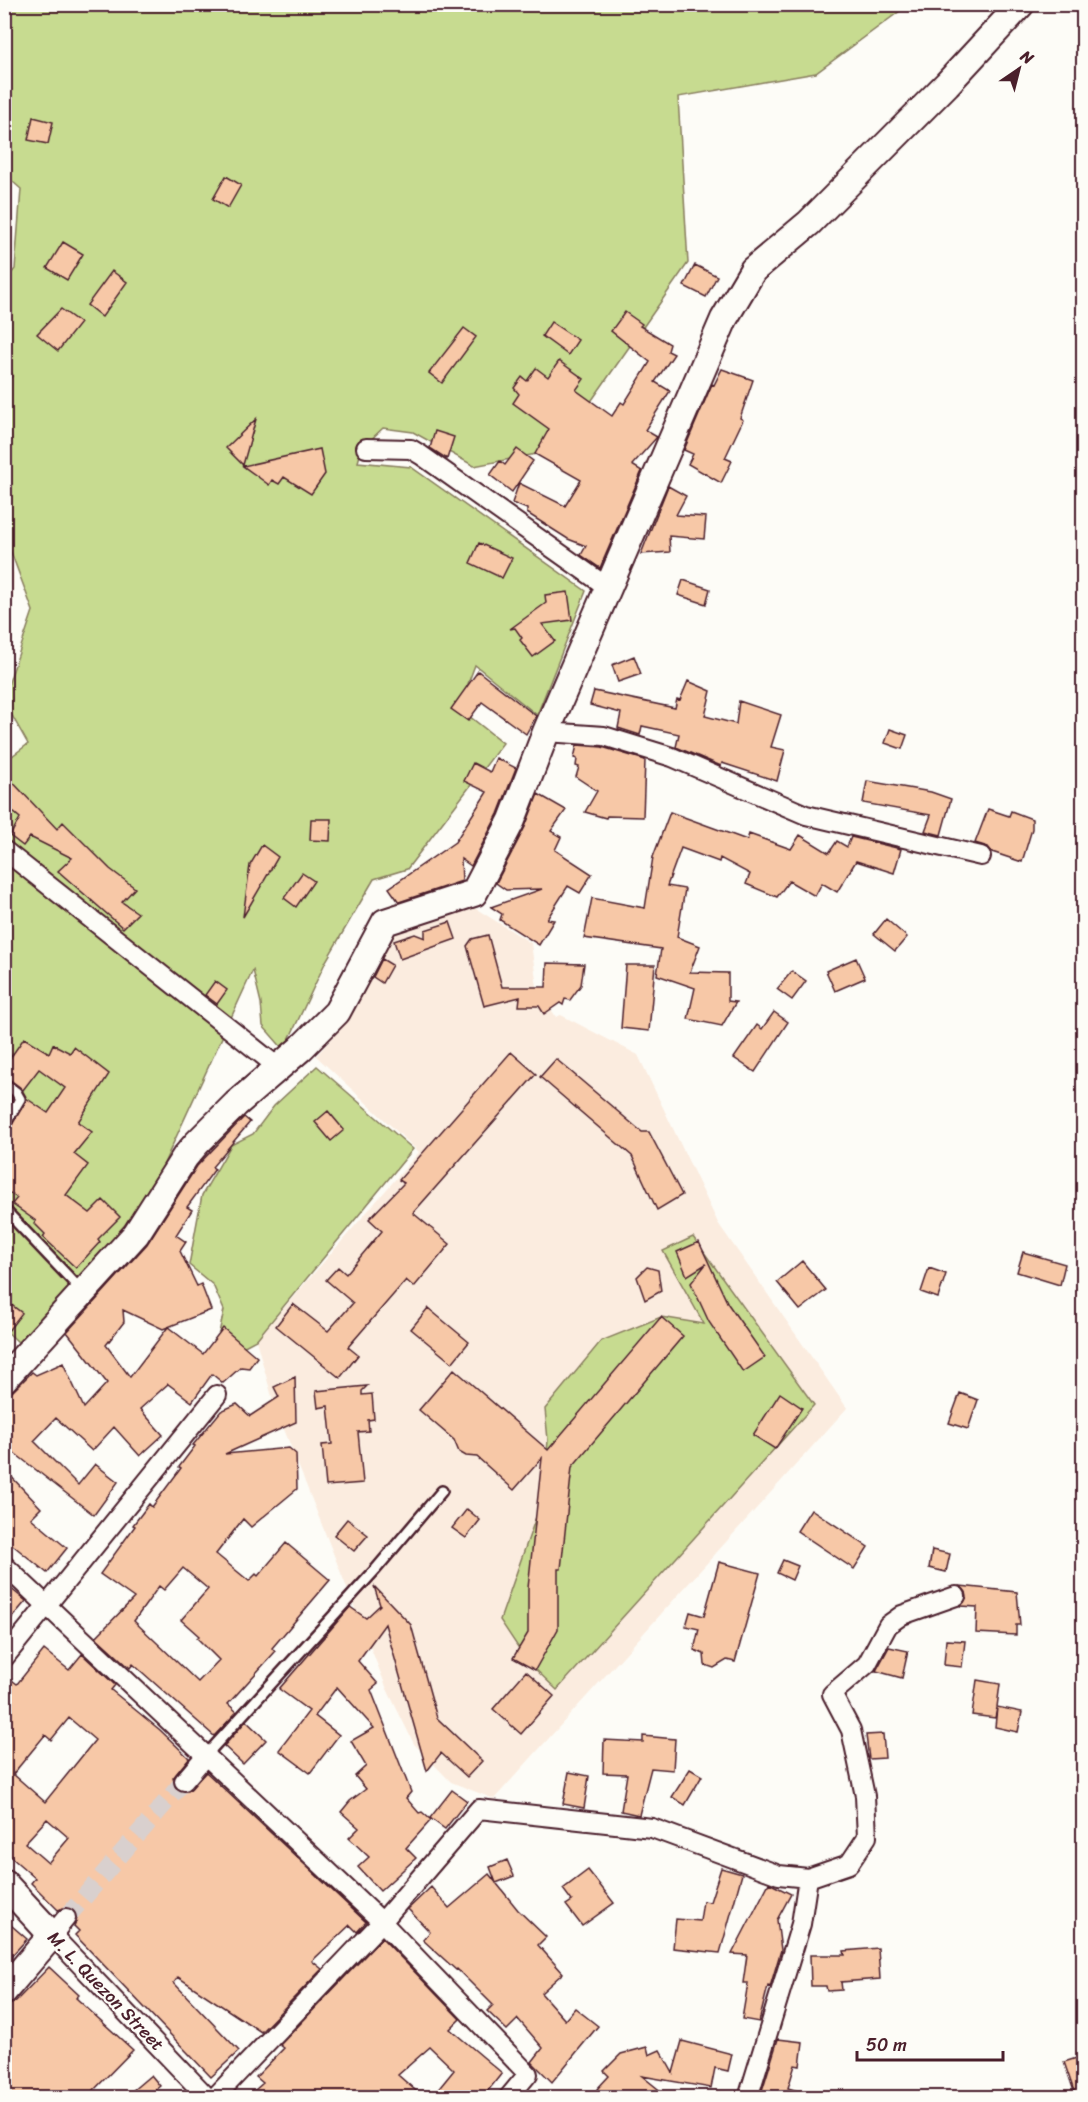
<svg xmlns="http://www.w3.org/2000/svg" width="1088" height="2102" viewBox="0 0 1088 2102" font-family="Sriracha,sans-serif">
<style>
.built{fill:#fbecdf}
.green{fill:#c7db90;stroke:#887d5e;stroke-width:1.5}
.building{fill:#f7c8a7;stroke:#4a1f2b;stroke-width:1.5;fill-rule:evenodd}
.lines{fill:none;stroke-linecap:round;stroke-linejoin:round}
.street-tunnel{stroke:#d9d0ce;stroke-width:18;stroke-dasharray:18 9;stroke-linecap:butt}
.lane-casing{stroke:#4a1f2b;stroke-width:14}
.street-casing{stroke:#4a1f2b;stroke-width:22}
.secondary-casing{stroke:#4a1f2b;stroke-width:30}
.lane{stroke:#fdfcf7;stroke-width:9}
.street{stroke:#fdfcf7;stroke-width:18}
.secondary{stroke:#fdfcf7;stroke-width:26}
.labels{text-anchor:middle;stroke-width:4.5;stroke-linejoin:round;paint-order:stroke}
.street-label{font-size:18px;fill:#4a1f2b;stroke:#fdfcf7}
</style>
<rect width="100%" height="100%" fill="#fdfcf7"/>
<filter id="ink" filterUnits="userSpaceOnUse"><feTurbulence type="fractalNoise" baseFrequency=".0167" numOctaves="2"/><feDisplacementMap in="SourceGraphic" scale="12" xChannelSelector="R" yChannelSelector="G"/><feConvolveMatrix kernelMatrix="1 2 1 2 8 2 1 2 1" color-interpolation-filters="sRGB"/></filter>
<g filter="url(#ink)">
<path class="built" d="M5,550L14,574L13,602L5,622Z
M470,905L531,943L537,987L556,1017L561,1015L638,1055L718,1223L847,1408L494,1799L451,1782L414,1744L387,1689L274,1404L256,1340L419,1152L316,1056L345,1024L390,930Z"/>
<path class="green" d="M5,5H908L816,73L678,97L688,263L557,450L474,466L413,432L383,428L362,448L358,462L411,467L586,591L537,715L475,665L459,708L503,743L407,869L374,879L326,961L284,1050L263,1026L261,1003L253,970L148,1198L120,1236L18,1342L4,1329V762L28,744L5,703L4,697L33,611L5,536V386L13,375L5,365L4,282L15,269L21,189L5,175Z
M317,1066L413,1149L256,1340L237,1350L219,1333L224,1310L213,1285L189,1265L202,1195L231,1145L253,1134L274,1106Z
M693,1237L814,1405L557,1690L528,1662L500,1620L544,1494L548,1440L545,1409L601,1341L661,1317L704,1324L663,1251Z"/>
<path class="building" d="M33,117L53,122L48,144L28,140Z
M226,176L241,185L228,208L213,199Z
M63,242L83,254L67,280L47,268Z
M695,265L717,276L706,297L684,286Z
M112,271L127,282L102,317L87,305Z
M61,309L80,323L58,351L37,334Z
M625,312L642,324L640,326L670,344L668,351L674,354L655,382L670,391L645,430L657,437L632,465L642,471L600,568L581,555L586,546L568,539L527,513V509L512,503L519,483L565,506L581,480L535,454L549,429L513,403L519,394L514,388L522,377L527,381L536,368L548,377L559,361L584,379L576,390L612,416L621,402L624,404L650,362L611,331Z
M551,322L578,340L568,355L542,336Z
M464,328L476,337L442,383L429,373Z
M722,369L753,380L740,418L743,420L725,458L732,461L721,483L688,464L693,454L684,450L712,384L714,385Z
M256,419L243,465L226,448Z
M435,431L454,437L447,459L430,448Z
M320,449L325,474L311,494L284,477L279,484L272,480L269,485L243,466Z
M517,449L533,461L512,492L490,475L500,461L505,465Z
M668,486L686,496L676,515L706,517L704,539L669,536L670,552L641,554Z
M479,543L512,558L502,578L470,563Z
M683,580L710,589L706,604L678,595Z
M568,592L572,620L542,624L555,641L533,657L520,640L522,638L515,628L510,629L546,603L545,595Z
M634,656L641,674L618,682L612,665Z
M478,671L536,716L526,734L482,702L468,721L451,709Z
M688,681L711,691L705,716L736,724L739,701L781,715L771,747L785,750L777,781L722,763L721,766L676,747L679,734L642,726L640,735L618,728L621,713L590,705L594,691L675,708L677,699L680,700Z
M890,729L907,735L902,749L885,743Z
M577,745L602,747L645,760L643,817L607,816L606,818L585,812L597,791L576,777L579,767L576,766L577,759L574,758Z
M496,758L516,768L498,814L471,866L461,859L462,881L399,902L389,888L455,842L487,792L464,781L473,763L490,772Z
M4,773L57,829L63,822L110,869L135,888L122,902L138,913L123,928L58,871L72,858L30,837L23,846L10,836L20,818L7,807L4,810Z
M867,781L931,792L951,799L941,835L925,831L931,815L863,803Z
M538,794L566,810L551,831L561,837L555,850L592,874L580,893L568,886L547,919L554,920L539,945L500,920L502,914L491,907L542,889L506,890L496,883L525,827Z
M988,809L1009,816L1011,811L1032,819V829L1022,862L992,852L988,847L975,843Z
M670,812L747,840L749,834L791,849L800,835L829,853L837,841L847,847L851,837L901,849L894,873L856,861L837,892L822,883L815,896L789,881L777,897L746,884L750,874L720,858L719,862L681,848L667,886L685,889L677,937L700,946L690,972L728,973V1001L736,1002L722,1026L688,1019L695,988L657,975L661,949L584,938L592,898L645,908L653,857Z
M311,819H331L330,841L310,840Z
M262,845L278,857L243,917L250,865Z
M302,873L314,881L296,907L284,898Z
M886,919L907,937L895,951L874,934Z
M450,922L456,939L400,959L394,941L415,934L425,938V930Z
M488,935L502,987H546L547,963L584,964L581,985L570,1000L565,999L563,1005L560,1003L544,1014L539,1006H519L520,997L484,1006L467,946L472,939Z
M856,958L865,978L835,991L826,971Z
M382,959L392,965L382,983L373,977Z
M626,965H655L649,1031L621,1028Z
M792,971L806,981L792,1000L777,989Z
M215,981L227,990L217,1004L205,995Z
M774,1012L788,1022L755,1072L734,1058L757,1025L762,1029Z
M24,1038L49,1053L53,1044L70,1053L74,1047L109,1074L78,1122L92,1132L74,1154L88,1165L66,1195L90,1213L103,1200L120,1217L98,1239L100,1242L76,1268L43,1237L45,1234L34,1223L36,1221L12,1204L17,1198L4,1189V1133L10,1129L26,1098L48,1113L65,1088L39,1069L23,1090L4,1076V1067Z
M511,1052L536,1074L413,1213L450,1244L414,1287L406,1280L348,1347L358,1355L340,1378L276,1326L293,1304L328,1331L353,1303L326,1280L338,1267L346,1274L382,1231L369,1219L404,1183L399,1180Z
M556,1059L642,1132H649L682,1195L657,1210L632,1156L540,1077Z
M4,1092L12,1099L4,1112Z
M328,1111L344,1130L331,1141L315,1122Z
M244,1117L250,1122L212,1167L215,1169L187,1207L192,1210L176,1235L186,1242L180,1251L197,1286L201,1284L211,1310L163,1329L123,1310L124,1322L106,1345L130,1377L168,1327L203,1354L223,1328L257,1357L249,1368L241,1367L223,1383L212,1374L192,1402L168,1384L140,1409L163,1435L140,1456L114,1427L92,1451L56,1418L34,1441L78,1485L95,1464L118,1482L94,1515L4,1445V1400L32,1372L36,1375L63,1363L84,1408L107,1383L67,1332L147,1244L197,1166Z
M699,1242L728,1304L765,1357L743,1372L709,1322L691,1283L706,1264L687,1276L677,1252Z
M1023,1252L1065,1264L1060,1285L1017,1272Z
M802,1261L826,1290L800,1310L777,1282Z
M647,1267L658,1270L661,1291L645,1300L637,1277Z
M929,1268L946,1274L938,1298L921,1292Z
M5,1300L22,1313L4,1336V1329Z
M428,1308L469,1342L452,1363L411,1329Z
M661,1317L683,1336L572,1467L561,1569H558V1629L535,1670L513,1658L528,1633V1588L542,1458L514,1490L477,1457L466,1456L459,1452L454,1440L419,1410L454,1369L548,1450Z
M295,1377L296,1422L225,1454L289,1448L296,1454L297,1489L251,1527L243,1519L216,1554L249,1581L256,1574L258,1576L286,1543L330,1580L272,1648L275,1652L228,1704L237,1712L214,1736L133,1664L130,1668L96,1637L134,1598L100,1574L135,1526L133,1525L149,1504L152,1507L181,1468L179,1467L195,1446L193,1445L221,1411L237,1404L250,1416L279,1397L274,1387ZM183,1568L208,1589L181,1620L199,1636L197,1638L219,1660L198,1682L134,1621L159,1586L164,1590Z
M367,1386L362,1391V1395L372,1394L374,1419L368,1420L369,1431L358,1432L363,1483L326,1486L322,1445L332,1444L328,1406L318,1408L316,1391Z
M780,1393L802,1408L775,1449L753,1435Z
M960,1393L978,1400L968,1429L949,1423Z
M4,1469L41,1508L31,1518L67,1548L47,1573L4,1538Z
M467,1509L480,1520L466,1538L452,1528Z
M811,1509L868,1547L854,1569L797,1531Z
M347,1519L368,1535L354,1551L334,1535Z
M932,1550L950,1554L946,1572L929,1568Z
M783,1560L798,1566L792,1580L777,1573Z
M719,1562L760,1573L735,1662L727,1660L714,1668L705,1665L704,1654L694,1650L699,1629L686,1626L690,1612L704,1616Z
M4,1583L26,1601L4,1627Z
M374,1586L411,1625L437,1718L482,1761L467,1777L441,1753L427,1771L385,1624L358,1661L378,1684L371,1690L411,1792L406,1798L419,1813L422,1812L431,1820L406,1848L416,1858L380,1891L358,1867L369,1857L349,1838L359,1828L341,1812L350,1801L366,1789L355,1776L366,1766L351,1741L374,1728L337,1687L315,1716L339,1735L310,1773L279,1750L309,1711L279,1689L350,1607L366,1618L380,1605Z
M960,1586L1017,1592L1020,1625H1016V1635L976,1633L977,1607L961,1606L967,1597L966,1592Z
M946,1640L965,1641L962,1667L944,1665Z
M889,1647L908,1651L902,1678L876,1671Z
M44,1650L69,1670L82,1654L115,1685L111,1690L160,1730L189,1758L173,1778L176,1789L188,1791L206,1772L366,1922L357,1932L350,1925L312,1961L322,1969L261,2032L178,1977L174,1983L239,2051L211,2077L75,1935L79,1931L74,1926L77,1919L74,1910L67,1907L58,1910L31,1883L35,1878L4,1851V1674L17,1684ZM69,1718L95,1740L45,1802L13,1774L45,1735L51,1740ZM47,1819L69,1838L48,1863L25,1843Z
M526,1671L554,1696L521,1734L493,1709Z
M977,1680L1000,1684L997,1707L1022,1712L1018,1732L995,1727L997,1708L995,1718L972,1715Z
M246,1721L266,1740L243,1764L224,1746Z
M883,1734L885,1758L869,1759L866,1735Z
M643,1736L675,1739L673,1770L651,1768L639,1815L621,1811L627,1774L603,1773L604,1740L643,1742Z
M690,1769L702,1776L685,1805L672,1797Z
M569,1772L589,1776L584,1808L563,1804Z
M452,1790L467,1801L445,1829L430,1818Z
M507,1860L514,1876L496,1883L490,1867Z
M721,1868L742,1874L720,1953L673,1948L676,1919L700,1921L703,1901L710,1902Z
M588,1870L614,1903L582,1926L566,1905L572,1901L563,1889Z
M489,1874L518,1910L546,1937L538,1945L563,1973L541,1993L565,2020L575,2008L598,2026L552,2082L532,2062L543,2048L518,2019L507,2030L487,2011L493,2005L457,1969L456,1970L423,1940L430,1932L408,1909L431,1887L449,1908Z
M769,1883L791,1894L777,1920L781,1950L770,1987L768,1986L759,2022L742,2019L748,1983H743L747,1955L732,1954Z
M4,1919L27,1939L4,1964Z
M382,1938L460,2019L450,2029L502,2073L483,2097H432L454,2070L430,2047L398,2075L423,2097H247L263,2083L256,2077L284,2048L280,2045Z
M878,1948L880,1979L841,1982L842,1990L827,1991L826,1986H811L810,1955H845L844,1951Z
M49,1967L79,1995L76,1998L133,2050L87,2097H4V2009L16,2001Z
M778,2039L803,2042L800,2066L795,2065L788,2088L808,2094L807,2097H760Z
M682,2041L732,2054L728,2071L715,2068L711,2088L642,2076L668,2097H606L597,2089L609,2076L604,2071L621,2054L647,2047L649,2055L660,2050L673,2073Z
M1083,2056V2097H1076L1064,2062Z
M151,2075L160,2086L147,2097H125Z"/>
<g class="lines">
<path class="street-tunnel" d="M66,1918L184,1781"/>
<g class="lane-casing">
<path id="lane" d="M4,1083L16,1092L20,1099L4,1126
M4,1209L82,1291
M207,1754L376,1569L442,1491"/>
</g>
<g class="street-casing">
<path id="street" d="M366,448L411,449L421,455L610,589
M546,732L604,736L672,757L806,815L981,856
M4,850L279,1068
M4,1565L382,1922L528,2074L508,2098
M4,1658L217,1395
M184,1781L207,1754
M66,1918L52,1935L208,2098
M214,2098L382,1922L479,1809L652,1828L779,1875L808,1878L849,1864L867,1837L865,1796L851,1730L832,1694L867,1664L888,1625L902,1615L956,1596
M748,2098L801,1924L808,1878"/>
</g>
<g class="secondary-casing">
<path id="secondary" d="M4,1379L136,1234L185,1157L197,1143L236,1104L300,1049L337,1012L385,922L474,893L512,820L546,732L724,319L753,270L809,223L947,84L1021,4
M4,1883L52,1935L4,1991"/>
</g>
<use href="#lane" class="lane"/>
<use href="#street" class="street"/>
<use href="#secondary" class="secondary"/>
</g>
</g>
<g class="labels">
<g class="street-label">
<text transform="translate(106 1991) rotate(46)" y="6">M. L. Quezon Street</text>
</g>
</g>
<rect width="1088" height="2102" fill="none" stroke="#fdfcf7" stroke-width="24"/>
<rect x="12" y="12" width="1064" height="2078" fill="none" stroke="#4a1f2b" stroke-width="2" filter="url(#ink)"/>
<g transform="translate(1019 69) rotate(35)" stroke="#fdfcf7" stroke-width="4.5" paint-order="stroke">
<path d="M0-4.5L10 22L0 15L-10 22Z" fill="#4a1f2b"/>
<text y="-9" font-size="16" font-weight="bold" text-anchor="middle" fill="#4a1f2b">N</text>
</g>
<path d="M857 2051v9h146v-9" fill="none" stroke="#4a1f2b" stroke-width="3"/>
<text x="866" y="2051" font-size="18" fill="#4a1f2b" stroke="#fdfcf7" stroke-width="4.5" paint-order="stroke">50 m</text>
</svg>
